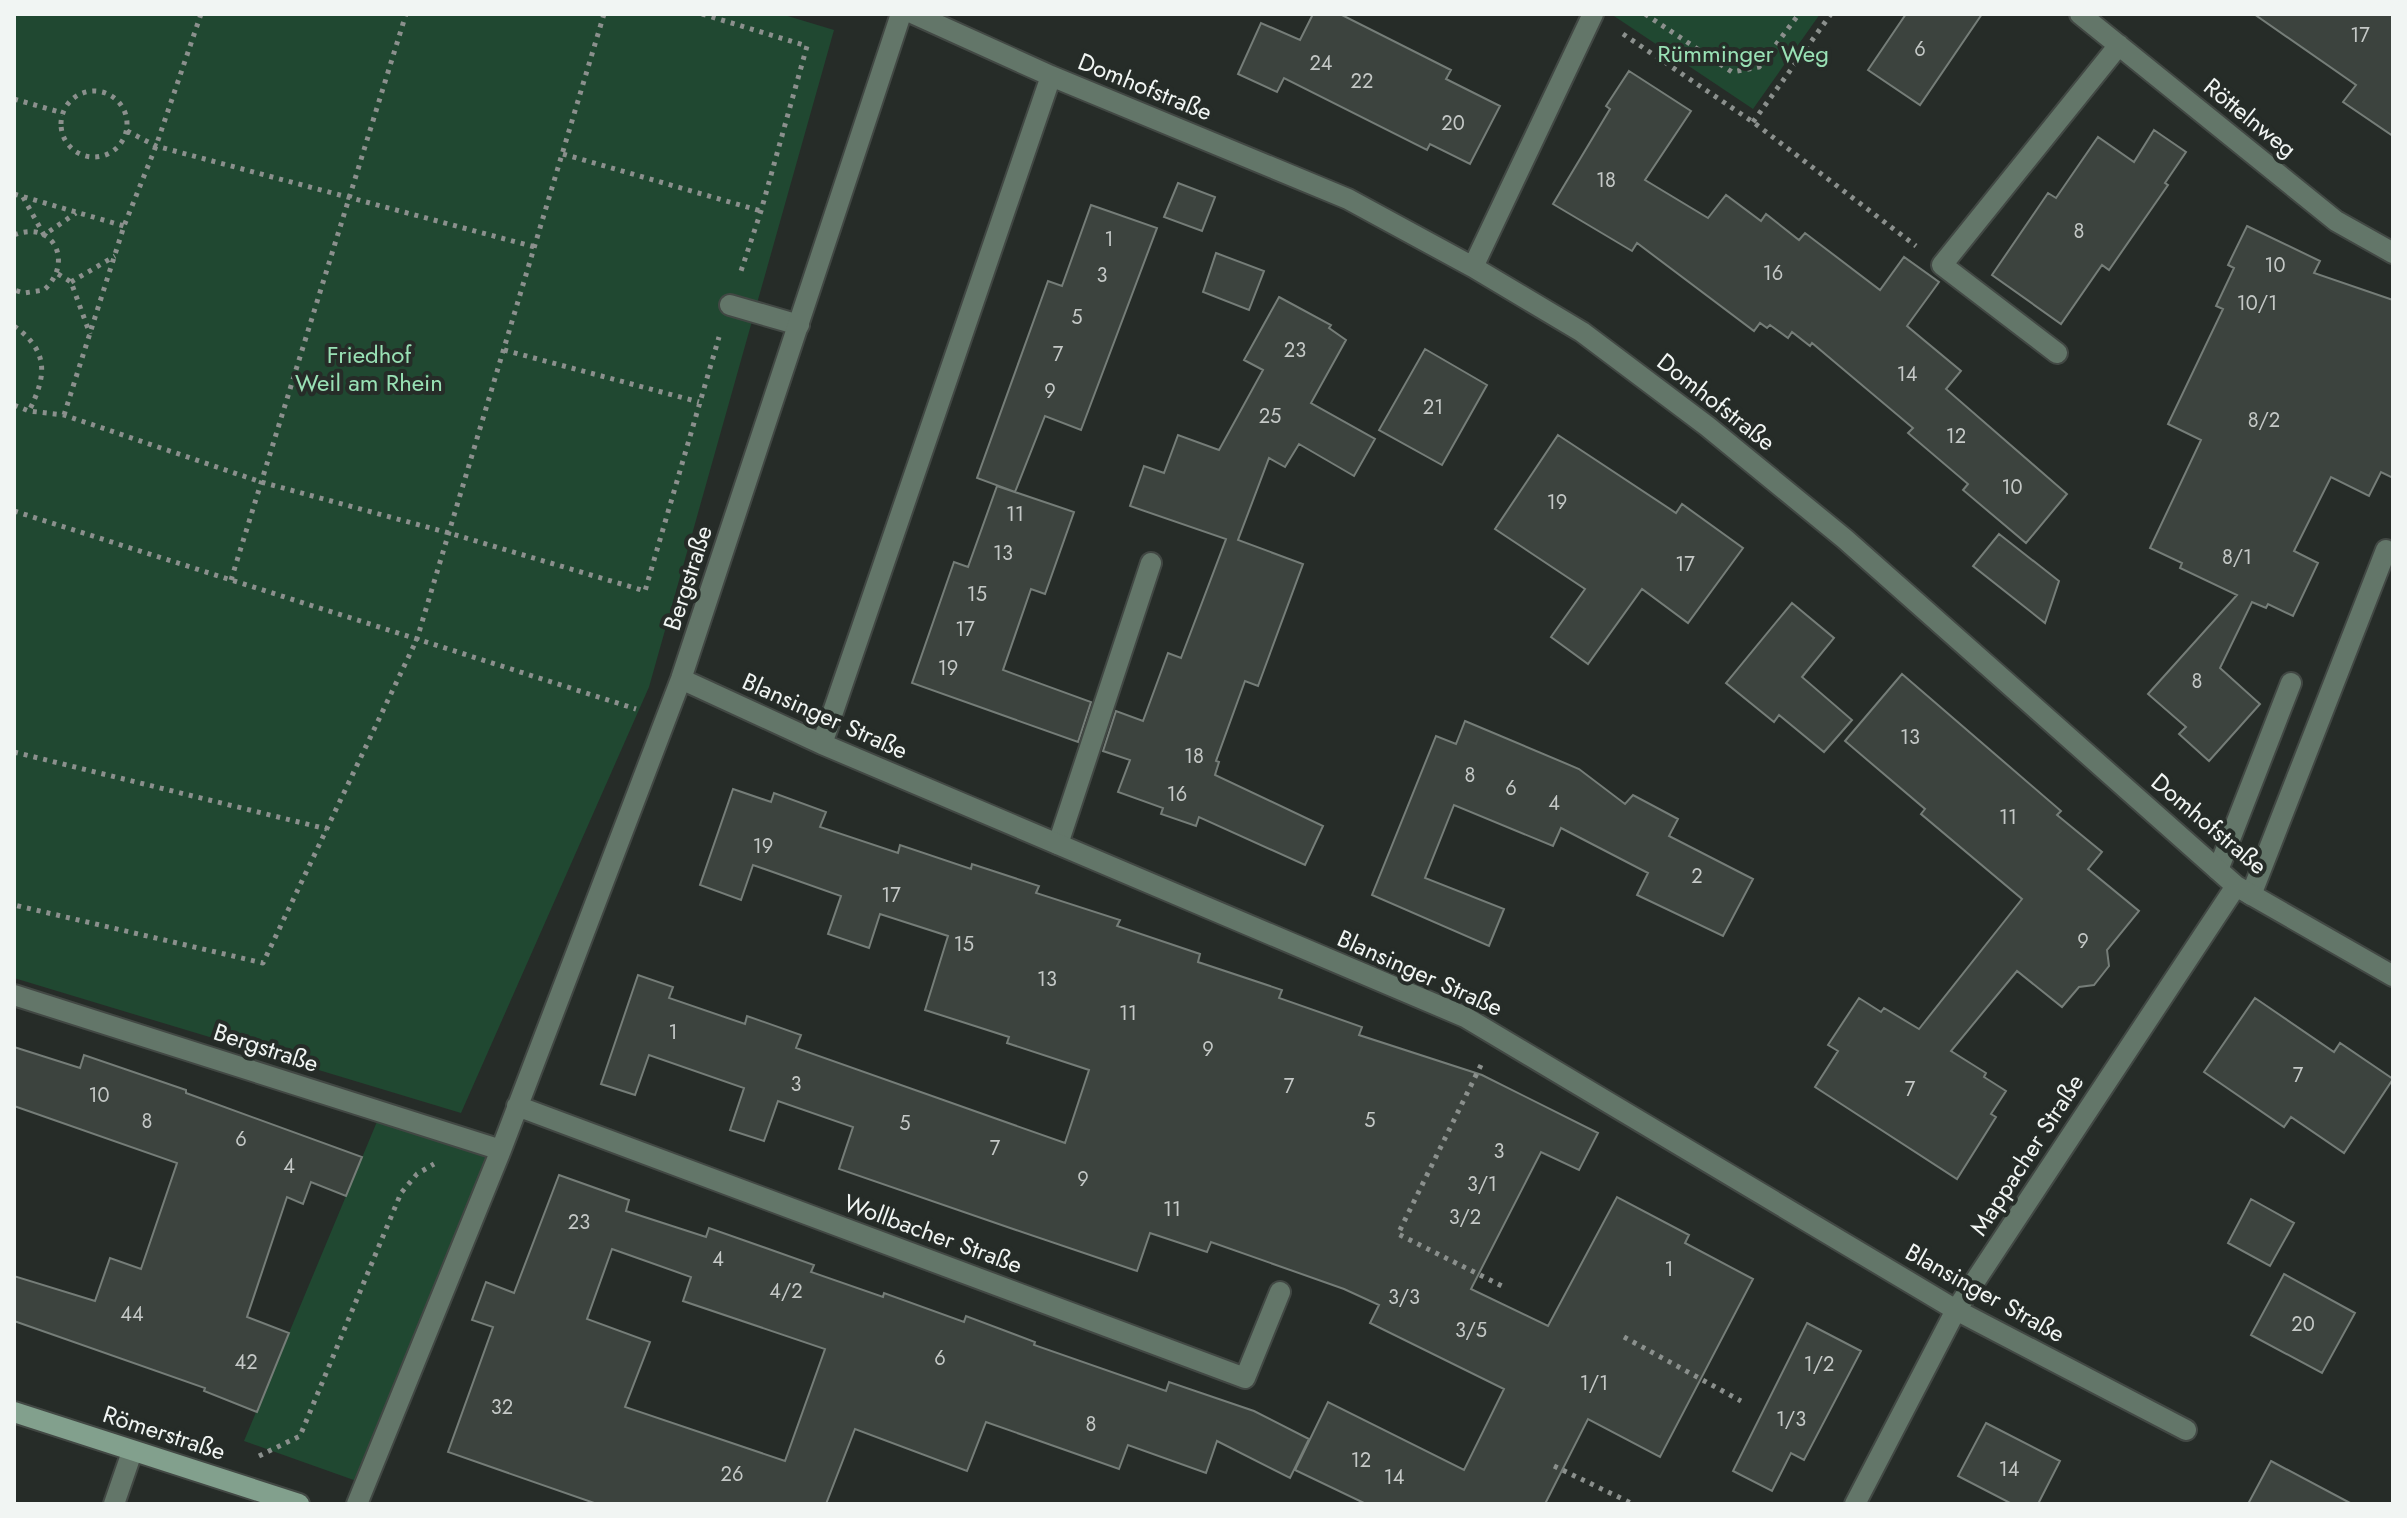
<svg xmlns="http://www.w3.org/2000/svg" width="2407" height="1518" viewBox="0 0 2407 1518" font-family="Jost,sans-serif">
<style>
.green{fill:#204831}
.building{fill:#3c433e;stroke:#757d78;stroke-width:2;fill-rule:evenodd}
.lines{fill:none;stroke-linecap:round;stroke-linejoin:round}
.lane-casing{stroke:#424844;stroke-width:24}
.street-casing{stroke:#424844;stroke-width:24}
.secondary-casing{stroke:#424844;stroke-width:24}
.path{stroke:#8b908d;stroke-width:5;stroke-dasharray:4 6;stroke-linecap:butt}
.lane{stroke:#637669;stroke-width:20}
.street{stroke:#637669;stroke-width:20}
.secondary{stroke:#82a08d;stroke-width:20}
.labels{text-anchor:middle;stroke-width:8;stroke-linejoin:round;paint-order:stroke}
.number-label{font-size:20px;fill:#c4c8c6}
.park-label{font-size:24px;fill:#99e1b5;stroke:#262c28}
.street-label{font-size:24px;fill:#f1f5f3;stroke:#262c28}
</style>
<rect width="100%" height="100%" fill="#262c28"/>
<path class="green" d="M14,14H781L834,30L649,687L461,1113L14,978Z
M1611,14H1820L1753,109Z
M381,1112L501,1150L365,1484L244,1441Z"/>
<path class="building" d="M1313,14H1340L1451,70L1446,79L1500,106L1470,164L1430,144L1427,150L1284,78L1277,92L1238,74L1261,23L1300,40Z
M1906,14H1982L1920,105L1868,70Z
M2254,14H2393V136L2343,102L2356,85Z
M1629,71L1691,111L1645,180L1708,218L1726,195L1761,221L1766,214L1799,240L1805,233L1880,290L1904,257L1939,282L1907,326L1961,371L1946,389L2067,494L2026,543L1963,490L1968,484L1908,433L1913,428L1812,343L1810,346L1792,332L1788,338L1770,325L1767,328L1760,323L1754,331L1637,243L1632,251L1553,204L1610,109L1606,106Z
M2154,130L2186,152L2165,183L2168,185L2109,270L2102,265L2061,324L1992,275L2048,193L2056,198L2098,137L2134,162Z
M1178,183L1215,197L1202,231L1164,217Z
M1091,205L1157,228L1081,430L1045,416L1015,492L977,478L1048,281L1062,286Z
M2247,226L2320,261L2314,273L2393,300V478L2381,472L2369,496L2331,477L2294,551L2318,563L2293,616L2268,604L2266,608L2252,602L2220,668L2260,704L2209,761L2179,734L2186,727L2148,694L2237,595L2180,568L2182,563L2150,548L2201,440L2168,424L2223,309L2216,306L2234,268L2228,265Z
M1216,253L1264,271L1249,310L1203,292Z
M1279,297L1331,325L1329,328L1346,340L1311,403L1375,439L1354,476L1299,444L1285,467L1269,458L1238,540L1303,564L1258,686L1245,681L1216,761L1219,762L1215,775L1323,826L1305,865L1199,817L1196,826L1161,814L1163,808L1118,792L1130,760L1103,751L1116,711L1143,721L1168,653L1181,658L1226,539L1130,506L1144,466L1164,473L1178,435L1219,450L1263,370L1244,360Z
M1425,349L1487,385L1442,465L1379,430Z
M1558,435L1676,513L1682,504L1743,548L1688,623L1642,589L1588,664L1551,637L1585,589L1495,529Z
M997,486L1074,512L1045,594L1031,589L1003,670L1091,702L1078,742L912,683L954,562L968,567Z
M1999,534L2059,581L2045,623L1973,566Z
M1792,603L1834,638L1802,677L1852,720L1824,752L1779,715L1774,722L1726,683Z
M1902,674L2061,811L2057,815L2102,852L2088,869L2139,911L2107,950L2109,966L2094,985L2079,987L2062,1007L2017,971L1951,1051L1986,1073L1984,1077L2006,1091L1991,1114L1996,1117L1957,1179L1815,1087L1838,1051L1828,1045L1859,998L1881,1012L1884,1008L1919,1029L2022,899L1921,814L1925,809L1845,741Z
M1465,721L1579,769L1625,804L1633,795L1678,819L1669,836L1753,879L1723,936L1637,895L1648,873L1561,828L1553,846L1454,805L1425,878L1504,909L1489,946L1372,895L1436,736L1456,744Z
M733,789L771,802L774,793L826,812L820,827L898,853L900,845L971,869L972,864L1039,886L1036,893L1120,920L1117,926L1200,954L1198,962L1282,990L1279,998L1362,1027L1359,1035L1482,1075L1598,1133L1579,1170L1541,1152L1471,1289L1548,1326L1617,1197L1689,1235L1685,1243L1753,1279L1660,1457L1588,1419L1545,1504H1366L1295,1470L1328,1402L1464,1470L1504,1389L1370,1323L1379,1305L1344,1289L1211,1242L1207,1252L1150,1233L1137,1271L1016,1230L839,1169L853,1127L778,1101L764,1141L730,1130L744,1088L649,1055L635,1095L601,1084L638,975L673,987L669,998L745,1024L747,1016L801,1035L796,1048L1065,1143L1089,1070L1007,1043L1009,1037L925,1010L948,936L880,914L869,948L828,934L841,896L753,865L741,900L700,885Z
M2255,998L2334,1052L2340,1043L2393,1079L2344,1153L2291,1117L2284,1127L2204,1072Z
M14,1047L80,1068L84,1055L186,1090V1093L362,1157L346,1196L311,1182L303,1204L287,1197L247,1317L289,1333L257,1412L204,1391L205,1388L14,1321V1276L95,1301L110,1258L141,1269L177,1163L14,1106Z
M559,1175L629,1200L626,1211L706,1237L709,1228L814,1265L811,1272L883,1297L884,1293L964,1322L966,1316L1035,1342L1034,1345L1166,1391L1169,1382L1254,1411L1309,1439L1290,1478L1217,1441L1206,1473L1128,1445L1119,1469L986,1422L967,1471L855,1429L826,1504H597L448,1452L493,1327L472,1320L486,1282L514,1293ZM612,1249L691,1277L683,1301L825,1349L785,1461L625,1407L650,1342L587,1319Z
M2251,1199L2294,1223L2270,1266L2228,1243Z
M2284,1274L2355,1313L2322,1373L2251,1335Z
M1807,1323L1861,1351L1804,1460L1791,1453L1772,1491L1733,1471Z
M1986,1423L2060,1461L2038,1504H2012L1958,1476Z
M2271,1461L2352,1504H2248Z"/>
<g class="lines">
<g class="lane-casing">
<path id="lane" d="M730,305L799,325
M1058,844L1151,563
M2218,870L2291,683
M2251,895L2386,550"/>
</g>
<g class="street-casing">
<path id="street" d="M914,14L1051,76L1348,199L1473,267L1582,332L1707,426L1845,539L2236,886L2393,976
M2080,14L2336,221L2393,253
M1473,267L1593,14
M2057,353L1942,265L2119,45
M681,679L822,744L1465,1017L1956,1310L2186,1430
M822,744L1051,76
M14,995L501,1150
M517,1106L1245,1378L1280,1292
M114,1504L132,1452
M357,1504L501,1150L681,679L901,14
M1855,1504L1956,1310L2236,886"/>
</g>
<g class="secondary-casing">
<path id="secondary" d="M14,1412L299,1504"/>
</g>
<path class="path" d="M604,14L417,639L636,709
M702,14L807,46L761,211L740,274
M1645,14L1732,72L1759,67L1799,14
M1623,34L1753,122L1916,246
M61 124a33 33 0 1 1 66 0a33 33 0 1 1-66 0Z
M14,99L63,113
M1753,122L1831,14
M127,131L156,146L535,247
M563,154L761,211
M14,194L124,226
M23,197L44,235L76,213
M14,235C54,219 74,263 44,290L24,293L14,290
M58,274L71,282L90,334
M71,282L115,256
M14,326C49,351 47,375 29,411
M504,350L699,402
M14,405L29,411L64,415L261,482L449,533L645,591L719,337
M64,415L124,226L156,146L201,14
M14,511L417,639L263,963L14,905
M231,580L406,14
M14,752L327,829
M1481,1065L1398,1234L1504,1287
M1624,1337L1741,1401
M259,1456L300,1436L401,1193L417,1174L434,1164
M1554,1466L1633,1504"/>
<use href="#lane" class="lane"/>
<use href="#street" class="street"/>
<use href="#secondary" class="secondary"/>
</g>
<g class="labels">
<g class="number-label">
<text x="2360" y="42">17</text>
<text x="1920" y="56">6</text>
<text x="1321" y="70">24</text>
<text x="1362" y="88">22</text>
<text x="1453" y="130">20</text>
<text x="1606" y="187">18</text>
<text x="2079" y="238">8</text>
<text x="1109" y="246">1</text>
<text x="2275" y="272">10</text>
<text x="1773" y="280">16</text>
<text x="1102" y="282">3</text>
<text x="2257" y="310">10/1</text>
<text x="1077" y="324">5</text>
<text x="1295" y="357">23</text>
<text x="1058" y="361">7</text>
<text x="1907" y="381">14</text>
<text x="1050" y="398">9</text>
<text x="1433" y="414">21</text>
<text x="1270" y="423">25</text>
<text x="2264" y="427">8/2</text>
<text x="1956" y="443">12</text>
<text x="2012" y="494">10</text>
<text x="1557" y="509">19</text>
<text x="1015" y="521">11</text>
<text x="1003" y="560">13</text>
<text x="2237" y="564">8/1</text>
<text x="1685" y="571">17</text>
<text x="977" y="601">15</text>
<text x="965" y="636">17</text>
<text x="948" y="675">19</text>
<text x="2197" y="688">8</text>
<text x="1910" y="744">13</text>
<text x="1194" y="763">18</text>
<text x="1470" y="782">8</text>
<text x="1511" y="795">6</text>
<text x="1177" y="801">16</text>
<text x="1554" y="810">4</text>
<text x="2008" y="824">11</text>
<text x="763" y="853">19</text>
<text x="1697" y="883">2</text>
<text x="891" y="902">17</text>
<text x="2083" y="948">9</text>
<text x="964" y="951">15</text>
<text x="1047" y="986">13</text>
<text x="1128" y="1020">11</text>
<text x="673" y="1039">1</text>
<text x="1208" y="1056">9</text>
<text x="2298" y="1082">7</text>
<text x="796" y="1091">3</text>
<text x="1289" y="1093">7</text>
<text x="1910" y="1096">7</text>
<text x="99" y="1102">10</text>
<text x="1370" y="1127">5</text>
<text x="147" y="1128">8</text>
<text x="905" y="1130">5</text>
<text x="241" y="1146">6</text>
<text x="995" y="1155">7</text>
<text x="1499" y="1158">3</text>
<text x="289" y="1173">4</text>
<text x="1083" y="1186">9</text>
<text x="1482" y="1191">3/1</text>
<text x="1172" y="1216">11</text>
<text x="1465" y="1224">3/2</text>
<text x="579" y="1229">23</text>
<text x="718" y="1266">4</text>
<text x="1669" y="1276">1</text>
<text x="786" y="1298">4/2</text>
<text x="1404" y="1304">3/3</text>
<text x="132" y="1321">44</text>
<text x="2303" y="1331">20</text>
<text x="1471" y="1337">3/5</text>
<text x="940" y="1365">6</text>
<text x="246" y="1369">42</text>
<text x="1819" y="1371">1/2</text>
<text x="1594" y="1390">1/1</text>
<text x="502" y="1414">32</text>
<text x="1791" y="1426">1/3</text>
<text x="1091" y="1431">8</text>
<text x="1361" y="1467">12</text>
<text x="2009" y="1476">14</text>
<text x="732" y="1481">26</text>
<text x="1394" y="1484">14</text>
</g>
<g class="park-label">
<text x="1743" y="62">Rümminger Weg</text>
<text x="369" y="363">Friedhof<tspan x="369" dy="28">Weil am Rhein</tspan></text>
</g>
<g class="street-label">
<text transform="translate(1145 87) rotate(22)" y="8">Domhofstraße</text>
<text transform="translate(2250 118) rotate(39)" y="8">Röttelnweg</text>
<text transform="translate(1716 402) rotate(38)" y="8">Domhofstraße</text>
<text transform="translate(688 578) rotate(-72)" y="8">Bergstraße</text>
<text transform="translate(825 716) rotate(24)" y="8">Blansinger Straße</text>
<text transform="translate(2209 824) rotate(40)" y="8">Domhofstraße</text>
<text transform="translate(1420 973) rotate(24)" y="8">Blansinger Straße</text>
<text transform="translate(266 1048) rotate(18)" y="8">Bergstraße</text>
<text transform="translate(2027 1155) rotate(-57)" y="8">Mappacher Straße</text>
<text transform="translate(933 1234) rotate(20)" y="8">Wollbacher Straße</text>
<text transform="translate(1985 1293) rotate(29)" y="8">Blansinger Straße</text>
<text transform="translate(164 1433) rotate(18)" y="8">Römerstraße</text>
</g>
</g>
<rect width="2407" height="1518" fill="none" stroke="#f1f5f3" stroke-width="32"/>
</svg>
